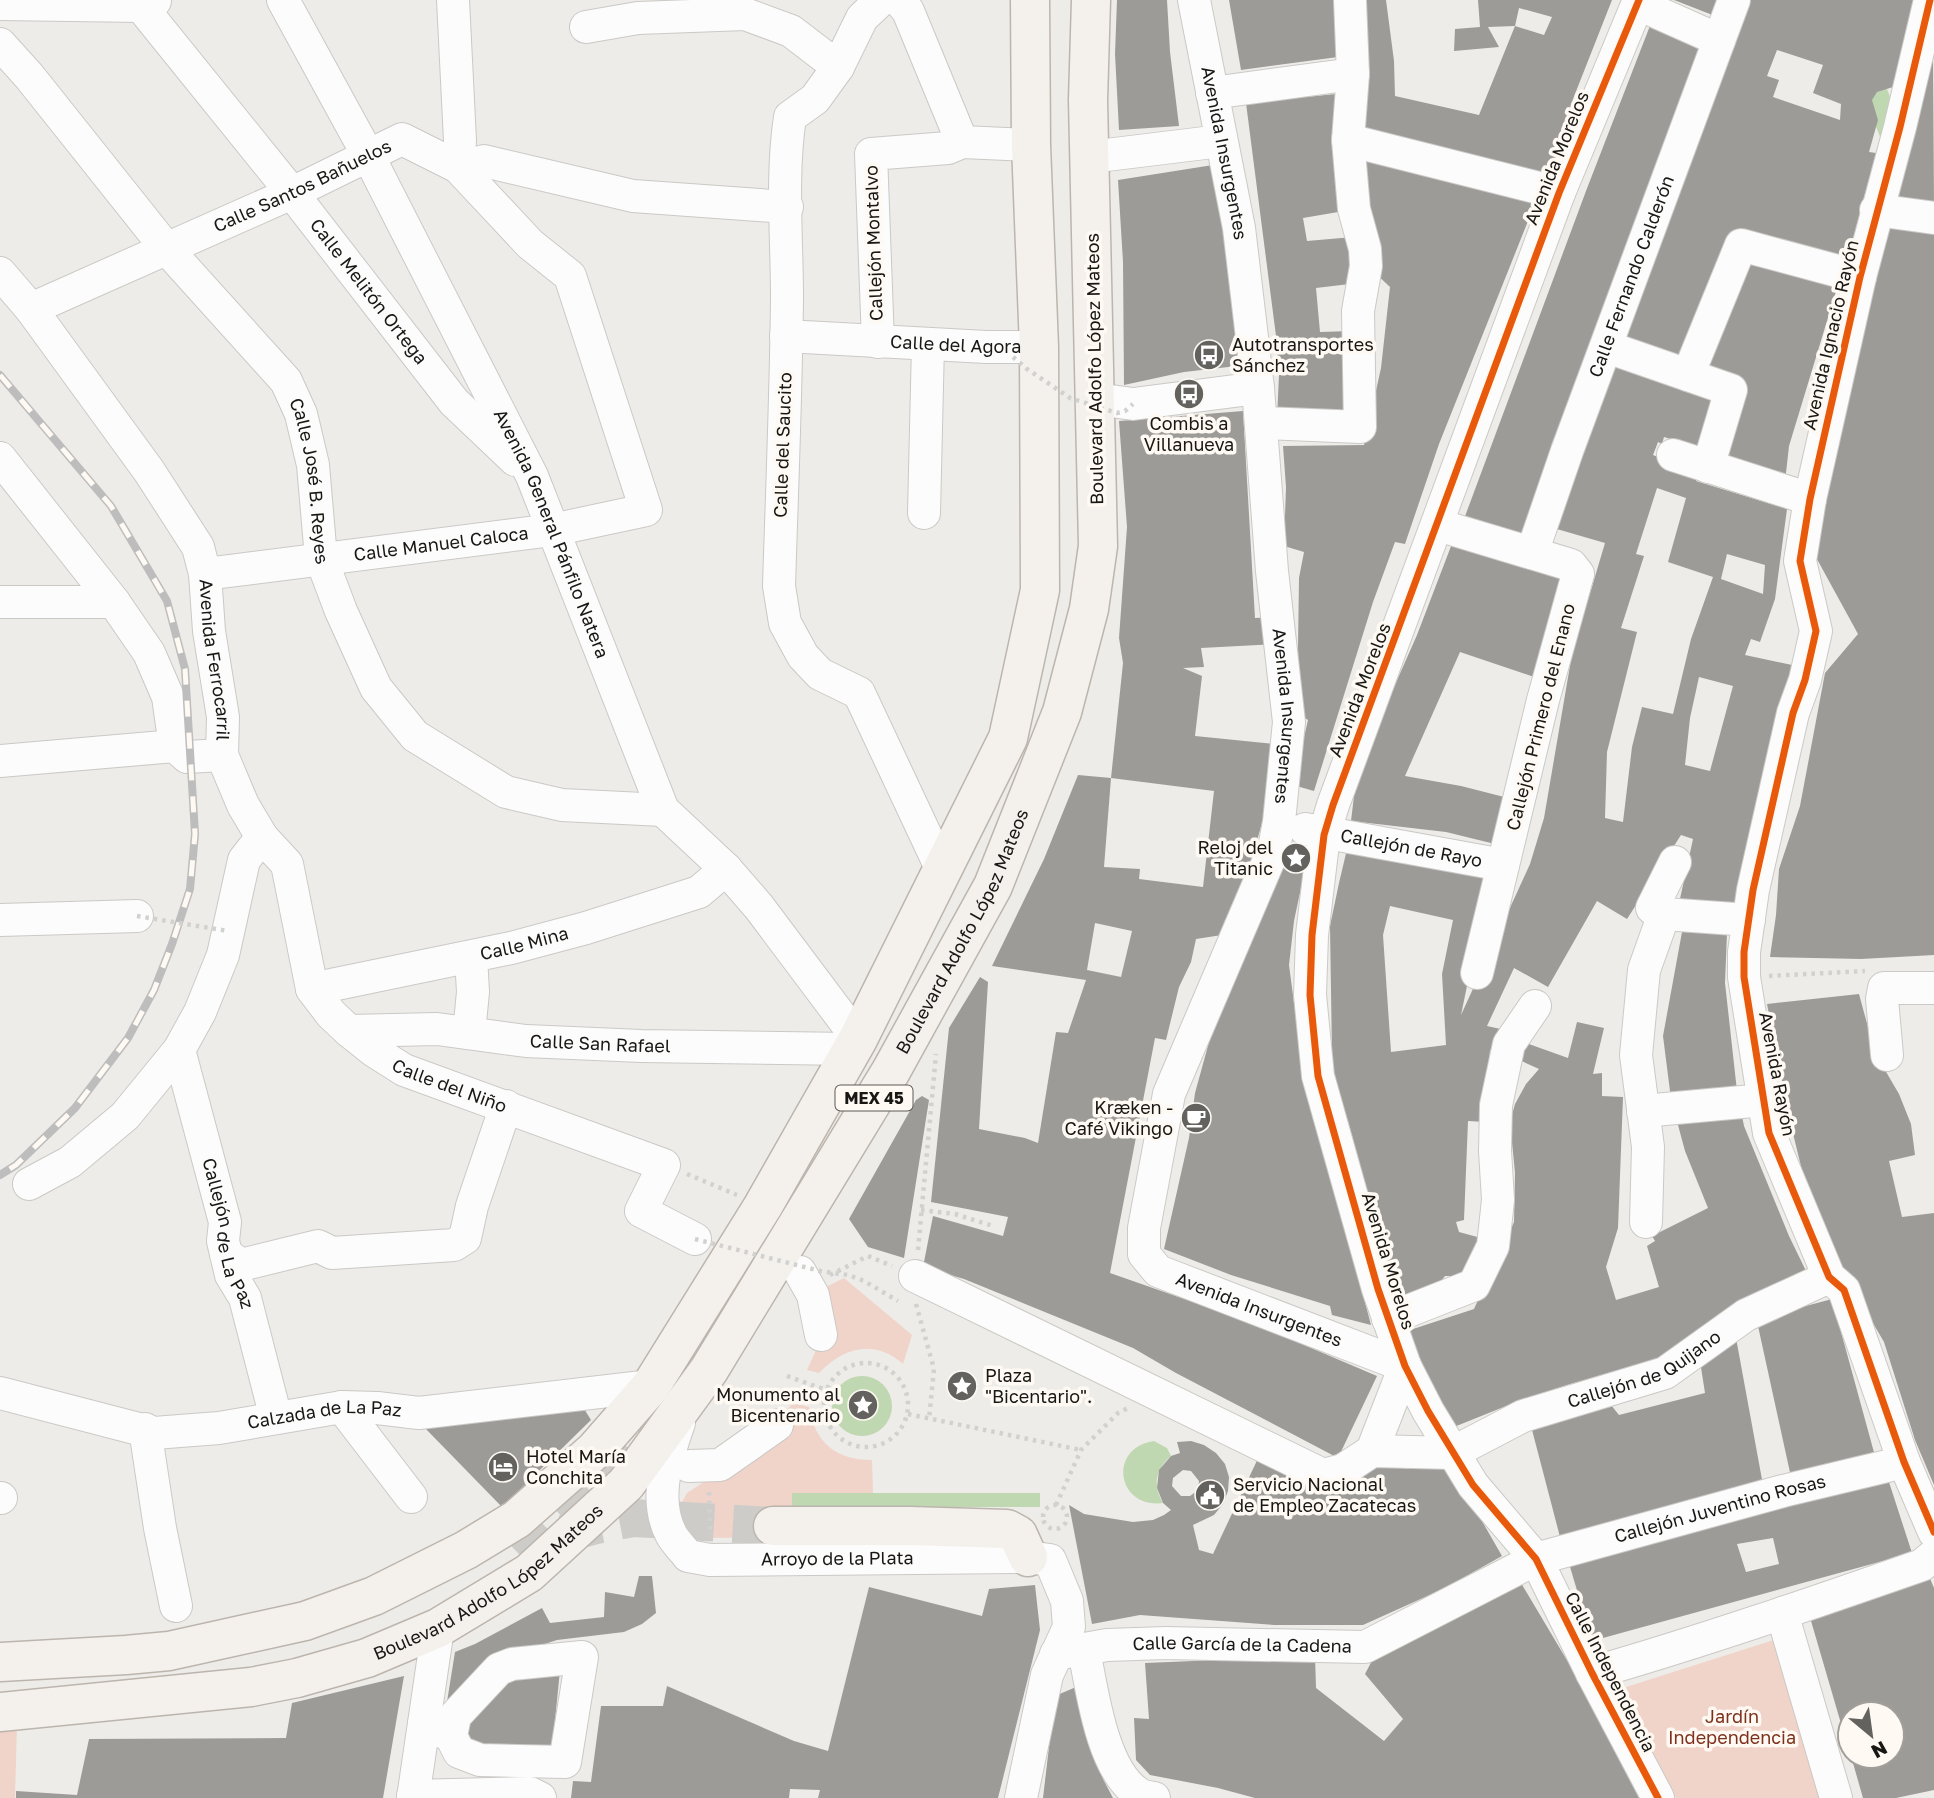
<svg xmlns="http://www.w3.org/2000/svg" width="1934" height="1798" viewBox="0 0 1934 1798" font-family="'Golos Text',sans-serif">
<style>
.green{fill:#f0d3c9}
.water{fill:#c0d8b1}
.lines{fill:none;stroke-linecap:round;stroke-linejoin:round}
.canal{stroke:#c0d8b1;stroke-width:24}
.building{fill:#9c9b98;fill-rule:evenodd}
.major-tunnel{stroke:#ceccc8;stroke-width:38;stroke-dasharray:38 19;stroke-linecap:butt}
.minor-casing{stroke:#cbc9c6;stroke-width:34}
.major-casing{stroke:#bcb5ad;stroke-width:41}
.path{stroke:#d1d1d0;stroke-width:4.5;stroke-dasharray:3.5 5;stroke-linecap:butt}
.minor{stroke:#fcfcfc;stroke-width:32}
.major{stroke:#f4f0ec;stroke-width:38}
.rail-casing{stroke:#bebdbd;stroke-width:8}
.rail{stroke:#fefaf3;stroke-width:5;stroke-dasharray:16;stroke-linecap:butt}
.path-bridge{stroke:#d1d1d0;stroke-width:4.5;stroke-dasharray:3.5 5;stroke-linecap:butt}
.cycleway-casing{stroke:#fefaf3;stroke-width:11}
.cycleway{stroke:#e8590c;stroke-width:7}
.labels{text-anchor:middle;stroke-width:7;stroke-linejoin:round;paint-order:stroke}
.shield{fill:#fefaf3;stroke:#5d5b57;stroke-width:2}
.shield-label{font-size:16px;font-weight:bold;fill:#181714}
.street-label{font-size:18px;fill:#181714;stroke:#fefaf3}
.poi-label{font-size:18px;fill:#181714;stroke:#fefaf3;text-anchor:start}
.park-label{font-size:18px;fill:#7d311c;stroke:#fefaf3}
</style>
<rect width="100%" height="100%" fill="#eeece8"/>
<path class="green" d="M844,1278L912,1335L903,1364C874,1338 843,1348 819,1373L807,1370L817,1348L818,1291Z
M793,1403L809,1407C815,1443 836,1460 872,1460L873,1493H792V1507L785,1508L788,1537L702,1538L689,1532L684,1526L679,1513L680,1506L687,1493L725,1468L756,1444Z
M1780,1638L1825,1798H1676L1620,1689Z
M17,1724L15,1798H0V1726Z"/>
<path class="water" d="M832 1406a30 30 0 1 1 60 0a30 30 0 1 1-60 0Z
M1154,1441L1167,1448L1171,1456C1156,1469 1152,1485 1163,1503C1117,1509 1107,1448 1154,1441Z
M792,1493H1040V1507H792Z"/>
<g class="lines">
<path class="canal" d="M1864,63L1898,150"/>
</g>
<path class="building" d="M1117,0H1167L1170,52L1179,126L1119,130L1115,54Z
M1229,0H1334L1338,57L1241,70Z
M1363,0H1386L1394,61L1395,96L1479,115L1515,26L1544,35L1552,17L1519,8L1515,26L1488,27L1499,47L1454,51L1455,29L1480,27L1478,0H1612L1573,99L1549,177L1360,131L1369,64Z
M1674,0H1721L1715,16Z
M1743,0H1914L1902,55L1893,87L1877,92L1872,100L1878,120L1869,152L1876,153L1847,261L1727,253L1687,358L1621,342ZM1777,50L1823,65L1813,93L1841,104L1840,120L1773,97L1779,80L1767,76Z
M1653,18L1706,41L1520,536L1464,519L1586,191Z
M1933,53L1934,205L1895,203Z
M1336,94L1344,211L1303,218L1307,241L1353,237L1358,283L1316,288L1320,332L1351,331V417L1277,418L1279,375L1276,336L1246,103Z
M1361,155L1536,201L1439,444L1405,544L1395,542L1373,602L1314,791L1293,785L1308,720L1300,715L1298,647L1299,578L1304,552L1284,546L1286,487L1283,446L1364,445L1381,368L1390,287L1373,271Z
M1213,165L1246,365L1184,372L1124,385L1123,262L1118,180Z
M1890,222L1934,232V955L1861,959L1770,957L1776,915L1779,869L1800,806L1825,673L1858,634L1812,550Z
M1742,256L1837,288L1789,446L1785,482L1719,456L1744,379L1703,365Z
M1609,363L1719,400L1703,449L1664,437L1662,444L1658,442L1653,455L1699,474L1696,481L1787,509L1775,599L1760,642L1751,639L1745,655L1792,665L1731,917L1678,908L1693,839L1681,835L1627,919L1597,901L1548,987L1514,968L1487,1026L1505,1030L1501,1052L1490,1050L1485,1122L1468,1121L1464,1220L1456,1222L1459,1232L1481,1238L1473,1259L1466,1265L1469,1276H1445L1438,1285L1401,1298L1380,1238L1348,1121L1337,1100L1332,1054L1330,926L1339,883L1348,845L1491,870L1461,1015L1530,864L1544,818L1572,654L1605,543L1550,527ZM1657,488L1686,498L1668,562L1713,577L1691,639L1673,714L1642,707L1632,747L1623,822L1605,818L1607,752L1637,632L1621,628L1644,556L1636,554ZM1727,554L1765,565L1763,594L1721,579ZM1699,677L1733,686L1710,771L1685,765L1690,718ZM1390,906L1453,920L1442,974L1446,1045L1391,1052L1383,935Z
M1243,411L1255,618L1276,617L1278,644L1201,648L1204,667L1183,668L1202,676L1195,736L1275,744L1265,813L1242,892L1222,935L1196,939L1191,962L1179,987L1166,1040L1155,1038L1110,1273L1250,1322L1377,1376L1338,1458L1176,1373L1133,1348L964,1279L923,1267L933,1216L1003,1236L1008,1217L931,1202L949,1028L980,977L988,982L979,1129L1025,1138L1038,1143L1056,1032L1068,1033L1086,980L992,966L1044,859L1078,775L1111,778L1104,867L1140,869L1139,879L1203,887L1214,791L1111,778L1123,663L1119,638L1127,527L1119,421ZM1095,923L1132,931L1121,977L1087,970Z
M1458,528L1566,569L1540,679L1460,652L1405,776L1461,786L1512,799L1499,845L1446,832L1351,821L1357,771L1417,635Z
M1285,859L1306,864L1294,921L1289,965L1306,1094L1333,1180L1371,1325L1332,1315L1330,1306L1231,1275L1164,1249L1189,1138L1195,1093L1214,1024Z
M1682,932L1727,933L1725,983L1737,1091L1744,1126L1789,1236L1807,1273L1645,1366L1615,1371L1567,1385L1516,1402L1449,1429L1421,1364L1410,1330L1474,1309L1514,1222L1515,1173L1510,1122L1515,1104L1526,1084L1539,1069L1517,1059L1523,1042L1568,1058L1577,1022L1604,1028L1593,1074L1602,1073V1096L1623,1097L1618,1228L1606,1267L1616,1300L1659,1287L1647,1246L1655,1241L1652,1236L1708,1208L1685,1151L1671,1099L1663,1036Z
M1859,994L1875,1053L1899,1094L1911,1124L1915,1155L1889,1161L1902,1217L1934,1213V1485L1915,1440L1884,1342L1824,1239L1807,1191L1789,1117L1767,1004Z
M922,1096L929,1100L904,1258L868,1247L849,1219L916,1100Z
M1832,1299L1875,1456L1791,1477L1758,1326L1791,1310Z
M1736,1338L1763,1485L1560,1537L1531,1426L1611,1405L1619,1415L1705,1393L1700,1361Z
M583,1407L591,1420L502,1507L423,1426Z
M1191,1441L1204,1445L1216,1453L1225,1464L1229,1477L1228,1491L1223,1504L1214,1515L1193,1525L1199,1550L1213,1554L1261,1452L1321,1482L1383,1461L1406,1469H1428L1446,1464L1463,1488L1502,1556L1445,1588L1363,1625H1275L1140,1615L1092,1624L1069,1505L1084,1514L1133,1522L1153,1520L1164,1515L1171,1510L1163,1503L1157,1488L1159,1470L1171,1456L1180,1453L1177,1442ZM1183,1470L1191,1471L1199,1481L1198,1490L1190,1496H1181L1172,1486L1173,1478Z
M1888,1479L1912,1553L1592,1641L1568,1560ZM1773,1538L1779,1564L1746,1572L1737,1544Z
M639,1576H652L656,1613L642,1624L624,1632L557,1640L487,1663L446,1708L455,1652L475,1644L542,1608L550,1623L604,1617L605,1592L634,1597Z
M1929,1576L1934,1588V1790L1896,1798H1863L1851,1756H1892V1714H1850L1849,1751L1809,1614Z
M1518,1578L1568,1662L1639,1798H1255L1218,1788L1150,1775L1136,1760L1134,1718L1149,1719L1145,1663L1315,1656L1316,1688L1384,1741L1403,1719L1365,1674L1375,1655Z
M1035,1585L1040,1630L998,1798H818L820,1790L790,1789L789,1798H571L573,1781L591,1782L601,1706H663L667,1686L794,1741L828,1751L869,1587L982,1616L989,1589Z
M560,1670L552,1751L464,1744L467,1716L502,1677Z
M404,1676L383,1798H16V1791L77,1795L89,1739L286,1738L292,1703Z
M1076,1687L1083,1725L1103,1779L1113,1798H1043L1055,1696Z"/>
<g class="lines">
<path class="major-tunnel" d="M564,1534L596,1525L633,1518L773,1526
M517,1552L598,1475L640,1425"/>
<g class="minor-casing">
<g id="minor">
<path id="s1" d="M136,0L292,193L454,402L515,460"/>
<path id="s2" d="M283,0L369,157L532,476L663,810L726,869L759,907L858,1039"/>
<path d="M881,0L862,18L838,67L815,99L790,117C781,176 787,238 787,298C786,394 782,490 779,586L785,623L803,656L820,674L859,693L942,870"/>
<path d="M899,0L908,11L962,142L1031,145"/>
<path id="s3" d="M1194,0L1239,228L1258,388L1272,571L1289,722L1279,822L1274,848L1169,1094L1144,1228V1254L1158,1271L1405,1366"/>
<path d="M1639,0L1559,193L1333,805L1324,835L1312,935L1310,995L1318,1076L1378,1289L1405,1366L1428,1411L1473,1485L1536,1559L1592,1673L1658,1798"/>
<path d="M1930,0L1900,127L1860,277L1810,499L1800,561L1816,631L1805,680L1793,713L1753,890L1744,952V977L1769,1133L1829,1277L1844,1290L1904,1462L1934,1532"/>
<path d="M0,4L141,6L155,1"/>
<path d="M1638,4L1719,40"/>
<path d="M586,27L638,18L745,14L791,31L838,67"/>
<path id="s4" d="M0,44L29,76L166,248L286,381L301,414L313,465L321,558L341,611L376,688L415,736L506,792L562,805L663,810"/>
<path d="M1212,93L1353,74"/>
<path d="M1348,140L1559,193"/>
<path d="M1090,157L1221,141"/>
<path d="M1876,210L1934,218"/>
<path id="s5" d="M0,273L31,309L149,471L198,547L205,574L209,631L223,717L222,755L243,805L262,837L287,864L312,989L331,1014L349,1031L374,1051L404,1070L664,1165L641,1211L695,1239"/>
<path id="s6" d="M31,309L292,193L402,139L458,167L484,161L633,196L787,207"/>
<path id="s7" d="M786,336L986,347H1039"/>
<path d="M878,342L871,154L948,148L962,142"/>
<path d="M1607,347L1731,390L1708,467"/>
<path d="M1688,375L1741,245L1860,277"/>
<path d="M1096,399L1133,404L1258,388"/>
<path d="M1262,423L1360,427L1358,311L1366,266L1365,249L1354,209L1348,140L1353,74L1350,0"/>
<path d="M1673,455L1810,499"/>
<path d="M0,458L114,602L149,653L168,697L175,746"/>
<path d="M924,513L928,344"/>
<path d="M1438,525L1571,565L1578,574L1543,700L1477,973"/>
<path id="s8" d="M1532,553L1567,451L1734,0"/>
<path id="s9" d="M205,574L552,530L646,510L570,276L530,244L458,167L460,141L453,0"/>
<path d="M0,602H114"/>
<path d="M0,761L175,746L187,757L222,755"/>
<path id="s10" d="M1305,829L1503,865"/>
<path d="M1675,862L1652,908L1664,914L1749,920"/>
<path d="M0,920L137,916"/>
<path id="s11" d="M312,989L511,948L586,928L699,892L726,869"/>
<path id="s12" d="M349,1031L437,1029L526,1041L641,1046L851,1049"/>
<path d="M469,1033L473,992L471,957"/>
<path id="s13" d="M179,1050L225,1222L223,1241L231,1275L245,1298L276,1418"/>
<path d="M1887,1055L1882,999L1884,988H1934"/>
<path d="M1643,1111L1764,1100"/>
<path d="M29,1184L70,1162L125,1116L179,1050L200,1012L223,955L244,860L262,837"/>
<path d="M1646,1222L1648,1147L1636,1055L1644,970L1664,914"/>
<path d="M226,1254L241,1265L318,1246L332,1253L454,1245L465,1238L472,1206L506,1106"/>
<path d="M800,1272L813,1295L821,1335"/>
<path id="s14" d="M915,1276L1323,1475L1343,1470L1372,1451L1452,1453L1523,1416L1665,1373L1746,1315L1829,1277"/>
<path d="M1388,1319L1474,1285L1493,1246L1498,1200L1495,1151L1496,1105L1509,1044L1535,1006"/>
<path id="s15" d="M0,1393L154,1433L219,1428L342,1407L377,1408L419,1413L651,1386"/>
<path d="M342,1407L411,1497"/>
<path id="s16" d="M679,1423C667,1457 653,1499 671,1534C675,1542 683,1549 688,1556L710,1560L1028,1557L1050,1560L1067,1601L1069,1627L1047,1675L1021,1798"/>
<path d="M145,1429L160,1528L176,1606"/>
<path d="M1372,1451L1405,1366"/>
<path d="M689,1466L720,1465L777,1425"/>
<path d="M0,1498H1"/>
<path d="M1782,1613L1836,1798"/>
<path d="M1084,1650C1092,1690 1102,1770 1138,1793C1142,1796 1149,1797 1154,1798"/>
<path id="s17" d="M1056,1654L1107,1645L1166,1643L1365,1647L1536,1559L1783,1491L1904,1462"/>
<path d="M1592,1673C1703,1641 1813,1603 1922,1565L1934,1555"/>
<path d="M424,1724L451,1736L459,1752L480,1760L565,1762L582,1657L512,1664L499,1669L455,1716L451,1736"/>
<path d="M413,1796L530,1793L540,1798"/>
<path d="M413,1798L438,1628"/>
</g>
</g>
<g class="major-casing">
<g id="major">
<path d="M773,1526H909L1007,1529L1018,1535L1028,1557"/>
<path d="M0,1662L126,1655L169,1651L305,1621L374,1596L466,1550L517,1519L595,1450L651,1386L763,1206L858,1039L1008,738L1040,590L1039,347L1031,145L1030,0"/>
<path id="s18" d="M0,1712L251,1687L297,1678L367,1658L438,1628L529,1573L626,1484L709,1370L891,1071L993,886L1062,712L1089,609L1098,546L1088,100L1091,0"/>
</g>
</g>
<path class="path" d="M1769,976L1865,971
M687,1174L737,1195
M921,1210L955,1214L993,1226
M918,1250L936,1054
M830,1275L868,1256L892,1266
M916,1304L934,1369L929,1419
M824 1405a42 42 0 1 1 84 0a42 42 0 1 1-84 0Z
M787,1376L826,1390
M908,1414L1081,1450
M709,1492L710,1535
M1043 1517a12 12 0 1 1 24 0a12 12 0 1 1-24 0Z
M1056,1505L1081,1450L1118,1413L1128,1408"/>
<use href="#minor" class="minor"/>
<use href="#major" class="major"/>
<g class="rail-casing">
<path id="rail" d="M0,375L111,506L167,601L185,669L195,834L190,889L172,944L154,990L128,1038L75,1108L16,1165L0,1175"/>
</g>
<use href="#rail" class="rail"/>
<path class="path-bridge" d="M1013,357L1027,369L1070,398L1117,413L1125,411L1133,404
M137,916L228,931
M695,1239L820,1271L848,1275L864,1281L898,1301"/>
<g class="cycleway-casing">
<path id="cycleway" d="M1639,0L1559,193L1333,805L1324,835L1312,935L1310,995L1318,1076L1378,1289L1405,1366L1428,1411L1473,1485L1536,1559L1592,1673L1658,1798
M1930,0L1900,127L1860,277L1810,499L1800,561L1816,631L1805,680L1793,713L1753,890L1744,952V977L1769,1133L1829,1277L1844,1290L1904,1462L1934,1532"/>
</g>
<use href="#cycleway" class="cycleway"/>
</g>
<defs>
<g id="bus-disc" transform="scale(1.575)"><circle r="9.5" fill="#63625e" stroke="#fefaf3"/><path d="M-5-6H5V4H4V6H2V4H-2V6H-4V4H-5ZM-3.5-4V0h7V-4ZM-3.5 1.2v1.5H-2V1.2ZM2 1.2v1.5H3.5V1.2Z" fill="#fff"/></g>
<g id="sight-disc" transform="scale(1.575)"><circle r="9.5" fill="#63625e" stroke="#fefaf3"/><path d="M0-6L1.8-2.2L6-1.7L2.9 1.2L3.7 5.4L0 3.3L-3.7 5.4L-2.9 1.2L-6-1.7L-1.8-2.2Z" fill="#fff"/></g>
<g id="cafe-disc" transform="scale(1.575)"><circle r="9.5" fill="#63625e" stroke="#fefaf3"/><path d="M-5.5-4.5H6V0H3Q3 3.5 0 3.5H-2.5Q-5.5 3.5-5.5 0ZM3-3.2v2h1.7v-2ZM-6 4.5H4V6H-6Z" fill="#fff"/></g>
<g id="hotel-disc" transform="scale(1.575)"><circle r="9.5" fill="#63625e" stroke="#fefaf3"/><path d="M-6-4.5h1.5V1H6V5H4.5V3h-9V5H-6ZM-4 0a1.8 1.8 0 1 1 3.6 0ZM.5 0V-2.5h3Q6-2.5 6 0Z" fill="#fff"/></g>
<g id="civic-disc" transform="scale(1.575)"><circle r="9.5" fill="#63625e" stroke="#fefaf3"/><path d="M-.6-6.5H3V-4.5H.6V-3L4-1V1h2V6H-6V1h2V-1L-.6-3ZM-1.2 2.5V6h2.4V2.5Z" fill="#fff"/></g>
</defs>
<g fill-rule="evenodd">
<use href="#bus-disc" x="1209" y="355"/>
<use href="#bus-disc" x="1189" y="394"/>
<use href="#sight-disc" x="1296" y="858"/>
<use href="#cafe-disc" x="1196" y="1118"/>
<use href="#sight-disc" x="962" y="1386"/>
<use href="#sight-disc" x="863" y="1405"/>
<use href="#hotel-disc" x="503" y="1467"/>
<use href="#civic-disc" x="1210" y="1495"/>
</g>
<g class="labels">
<rect class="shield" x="835.5" y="1085.5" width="77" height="25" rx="5"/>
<g class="shield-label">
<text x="874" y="1104">MEX 45</text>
</g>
<g class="street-label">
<text dy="6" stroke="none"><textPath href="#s3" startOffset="156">Avenida Insurgentes</textPath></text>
<text transform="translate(1557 158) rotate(-68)" y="6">Avenida Morelos</text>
<text dy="6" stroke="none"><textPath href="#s6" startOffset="298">Calle Santos Bañuelos</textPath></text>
<text transform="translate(874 243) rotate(-92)" y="6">Callejón Montalvo</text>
<text dy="6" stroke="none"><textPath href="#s8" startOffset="294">Calle Fernando Calderón</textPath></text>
<text dy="6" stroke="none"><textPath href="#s1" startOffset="373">Calle Melitón Ortega</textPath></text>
<text transform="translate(1831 335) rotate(-77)" y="6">Avenida Ignacio Rayón</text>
<text dy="6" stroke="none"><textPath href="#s7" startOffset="170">Calle del Agora</textPath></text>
<text transform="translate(1095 369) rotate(-91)" y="6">Boulevard Adolfo López Mateos</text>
<text transform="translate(783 445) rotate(-88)" y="6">Calle del Saucito</text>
<text dy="6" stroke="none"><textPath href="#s4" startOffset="546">Calle José B. Reyes</textPath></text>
<text dy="6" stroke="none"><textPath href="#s2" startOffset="598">Avenida General Pánfilo Natera</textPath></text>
<text dy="6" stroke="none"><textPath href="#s9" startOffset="238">Calle Manuel Caloca</textPath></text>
<text dy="6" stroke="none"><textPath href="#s5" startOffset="453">Avenida Ferrocarril</textPath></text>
<text transform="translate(1360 690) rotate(-69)" y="6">Avenida Morelos</text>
<text dy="6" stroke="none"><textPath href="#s3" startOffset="723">Avenida Insurgentes</textPath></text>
<text transform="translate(1541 717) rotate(-76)" y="6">Callejón Primero del Enano</text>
<text dy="6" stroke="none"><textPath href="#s10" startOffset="108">Callejón de Rayo</textPath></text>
<text dy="6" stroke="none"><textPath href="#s18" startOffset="1335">Boulevard Adolfo López Mateos</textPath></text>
<text dy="6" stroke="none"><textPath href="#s11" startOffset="217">Calle Mina</textPath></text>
<text dy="6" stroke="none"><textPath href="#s12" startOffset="252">Calle San Rafael</textPath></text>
<text transform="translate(1777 1074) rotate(79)" y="6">Avenida Rayón</text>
<text dy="6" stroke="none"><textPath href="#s5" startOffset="976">Calle del Niño</textPath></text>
<text dy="6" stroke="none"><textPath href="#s13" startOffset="191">Callejón de La Paz</textPath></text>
<text transform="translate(1388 1261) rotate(73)" y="6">Avenida Morelos</text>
<text dy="6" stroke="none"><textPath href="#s3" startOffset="1416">Avenida Insurgentes</textPath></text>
<text dy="6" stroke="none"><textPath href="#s14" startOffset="800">Callejón de Quijano</textPath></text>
<text dy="6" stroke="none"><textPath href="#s15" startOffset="331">Calzada de La Paz</textPath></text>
<text dy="6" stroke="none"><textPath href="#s17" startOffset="693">Callejón Juventino Rosas</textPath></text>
<text dy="6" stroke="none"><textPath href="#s16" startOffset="292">Arroyo de la Plata</textPath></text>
<text dy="6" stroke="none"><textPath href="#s18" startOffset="516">Boulevard Adolfo López Mateos</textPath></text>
<text dy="6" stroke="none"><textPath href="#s17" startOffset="187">Calle García de la Cadena</textPath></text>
<text transform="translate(1610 1672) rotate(63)" y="6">Calle Independencia</text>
</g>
<g class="poi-label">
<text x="1232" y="351">Autotransportes<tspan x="1232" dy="21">Sánchez</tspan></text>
<text x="1189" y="430" text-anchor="middle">Combis a<tspan x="1189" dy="21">Villanueva</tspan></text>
<text x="1273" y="854" text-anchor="end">Reloj del<tspan x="1273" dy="21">Titanic</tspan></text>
<text x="1173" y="1114" text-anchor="end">Kræken -<tspan x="1173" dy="21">Café Vikingo</tspan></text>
<text x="985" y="1382">Plaza<tspan x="985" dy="21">"Bicentario".</tspan></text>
<text x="840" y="1401" text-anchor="end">Monumento al<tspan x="840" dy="21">Bicentenario</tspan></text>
<text x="526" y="1463">Hotel María<tspan x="526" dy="21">Conchita</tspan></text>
<text x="1233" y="1491">Servicio Nacional<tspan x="1233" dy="21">de Empleo Zacatecas</tspan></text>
</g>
<g class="park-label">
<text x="1732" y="1723">Jardín<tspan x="1732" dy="21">Independencia</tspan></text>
</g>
</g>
<g transform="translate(1871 1735) rotate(151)"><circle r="33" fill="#fefaf3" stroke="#a29f9a" stroke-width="2"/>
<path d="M0-5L12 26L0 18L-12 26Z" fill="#63625e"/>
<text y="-10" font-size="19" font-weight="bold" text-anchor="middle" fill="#181714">N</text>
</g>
</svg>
